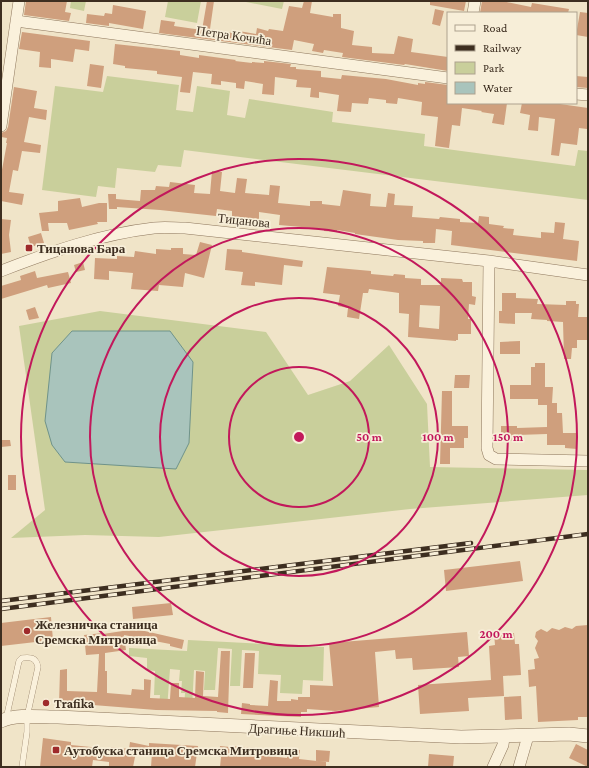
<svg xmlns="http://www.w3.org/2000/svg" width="589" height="768" viewBox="0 0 589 768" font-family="'Crimson Pro',serif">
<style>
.green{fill:#c9cf9b}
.water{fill:#a9c4bc;stroke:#6f938a}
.building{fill:#cf9f7d;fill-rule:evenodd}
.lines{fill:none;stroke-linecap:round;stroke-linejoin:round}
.service-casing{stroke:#8d765c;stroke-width:6}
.minor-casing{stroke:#8d765c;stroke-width:12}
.tertiary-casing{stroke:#8d765c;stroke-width:14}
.service{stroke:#faf1dc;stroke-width:5.5}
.minor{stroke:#faf1dc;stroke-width:11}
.tertiary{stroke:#faf1dc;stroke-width:13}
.rail-casing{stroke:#3d2e20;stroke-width:4.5}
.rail{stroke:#f7eed8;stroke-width:3;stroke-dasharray:9;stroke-linecap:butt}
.ring{fill:none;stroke:#c2185b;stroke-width:2}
.poi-dot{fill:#9e2a2b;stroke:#f7eed8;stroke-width:1.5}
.labels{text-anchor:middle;stroke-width:3.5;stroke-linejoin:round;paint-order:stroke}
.street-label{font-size:13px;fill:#3d2e20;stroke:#f7eed8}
.poi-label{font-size:13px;font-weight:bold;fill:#3d2e20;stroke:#f7eed8;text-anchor:start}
.centre{fill:#c2185b;stroke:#f7eed8;stroke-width:2}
.ring-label{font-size:12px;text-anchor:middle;font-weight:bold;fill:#c2185b;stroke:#f7eed8;stroke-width:3.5;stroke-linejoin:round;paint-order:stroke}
</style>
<rect width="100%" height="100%" fill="#f0e4c8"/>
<path class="green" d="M71,1H86L84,11L70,8Z
M168,1H201L197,23L165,17Z
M241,1H284L282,9Z
M107,76L179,85L176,110L193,112L197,86L230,91L227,115L245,118L249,99L333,112L332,122L425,134L424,146L575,166L578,150L588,151V200L184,150L181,167L158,165L155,172L117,168L115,188L98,186L96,197L42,190L55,86L103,92Z
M100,311L266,332L308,395L350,381L389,345L427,404L430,467L588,470V495L410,509L159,537L85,535L11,538L45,510L19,326Z
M188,640L324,647L323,681L303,680L302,694L280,693L281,675L258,674L259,651L242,650L240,686H230L232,649L218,648L215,690H204L205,671L194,670L192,708H184L185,693H181L182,681H179L180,670L170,669L167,709H159L160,695H154L155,671L147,670V658L129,656V648L187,651Z"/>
<path class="water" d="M72,331H170L193,362L189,443L176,469L65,462L52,445L45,421L52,353Z"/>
<path class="building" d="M26,1H67L65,12L71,13L69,21L24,15Z
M207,1H214L210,29L238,34L239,31L256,34L257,28L268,31L269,29L283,31L289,6L302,8L304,1H312L310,13L333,17V14H341V28L354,31L352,45L372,47V53L394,54L398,36L413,39L411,52L448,57V71L405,64L404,65L342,57L343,53L324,50L323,53L312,51L314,44L294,40L292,50L159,33L161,20L175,22L174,26L202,30Z
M430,1H466L464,11L430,5Z
M482,1H502L531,7L532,3L569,9L568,13H480Z
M113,5L146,11L143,29L109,23V26L86,23L87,14L104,16L105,13L112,14Z
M435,9L444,11L440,26L432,24Z
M580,12L588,13V37L576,35Z
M22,32L90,41L89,51L75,49L73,62L51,59V68L39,67L40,52L19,49Z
M115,44L180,51V55L199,58V55L236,60L235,61L252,63V62L264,63V61L291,64L290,67H296V69L321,71V77L341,79L342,75L386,79L418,85V83L425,84V82L448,85V103H507L504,125L492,123L494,114L481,112L482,111L462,108L460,126L452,125L449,148L435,146L438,117L421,115L422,102L398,98L397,104L386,103V100L369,98L368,104L352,103L351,112L337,111L339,95L319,92V98L310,97L311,88L296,87L297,80L275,77L274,95L262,94L263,84L245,81L244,89L236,88V83L221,81V85L211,84L212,74L193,72L190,93L180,92L182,77L157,74V71L125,68V66L113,64Z
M90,64L104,66L101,88L87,86Z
M576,76L588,77V88L576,87Z
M14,87L37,91L34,108L47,110L46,120L29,117L24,142L41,145L40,153L22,151L18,171L13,170L9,192L24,194L22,205L1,201V175L7,143H6L7,138L1,137V133L6,131L8,127Z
M522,103H553L588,108L587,129L579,128L577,145L561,143L559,156L551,155L555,119L539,117L538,131L528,130L530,115L520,113Z
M212,171L222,172L220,191L235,193L237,178L247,179L245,193L269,195L270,185L280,186L278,203L310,206V201H322V204L340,206L343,190L371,194L370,206L386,207L388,193L395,194L394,205L413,206L412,217L439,219L440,217L460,219V222L478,223L479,216L489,217V224L504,226L503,228L514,229L513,235L541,238V232L554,233L555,222L565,223L563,239L579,241L577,261L451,245L452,231L436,229L435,243H423V241L398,240L355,234V233L337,230V232L324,231V229L279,225L280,215L259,212V221L232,218V211L217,209L216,216L160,210L117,207V209H109L108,194H116V199L140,201L141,190H155L156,186L169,187L170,182L195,185L194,193L210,194Z
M80,198L82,207L99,203H107V222H97L98,224L69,230L67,223H48L49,231H42L39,213L58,211V201Z
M1,219L11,220L9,235L11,252L1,254Z
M41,233L44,243L31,247L28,237Z
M200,242L212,245L204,278L185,273L183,287L159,285L158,291L131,289L133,273L109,271V280L94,279L95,258L117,259V256L134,257L135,251L156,254V249L171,250V248H183V254L196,255Z
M227,249L242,250V252L303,261L302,267L284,265L282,285L255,282V286L241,285L243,272L225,270Z
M83,262L85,270L76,272L74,265Z
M327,267L371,271V274L393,276L394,274L405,275V278L421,279V285H441V278L462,279L463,282H472V296L476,297L475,305L469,304L468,319H471V334H458V340H456V341L408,337L409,314L399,313V293L392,292L369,289L368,293H363L359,319L347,317L348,308L338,306L340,295L323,293ZM420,305L440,306L439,329L419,327Z
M35,271L37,278L68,272L71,283L48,288L47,285L1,299V286L21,280L20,276Z
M502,293H516V298L538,299L537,304L566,305V301H576V304H579L578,317H588V340H577V348H572L571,359H564L563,322L547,321V320L531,319L532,313H515V324L499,323V311H502Z
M35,307L39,318L29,320L26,310Z
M520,341V354H500V342Z
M535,363H545V387H553L552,403H557V413H562L563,433H577V449L565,448V445H547V434L517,435V441H501V426H517V428L547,427V405H538V399H510V385H531V367H535Z
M455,375H470L469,388H454Z
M442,391H452V426H468V438H464V448H450V464H440Z
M1,440H10L11,446L1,447Z
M8,475H16V490H8Z
M520,561L523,581L446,591L444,570Z
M171,603L173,615L133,619L132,607Z
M51,617L53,640L1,646V623Z
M588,625V717H578V720L538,722L536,686L529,687L528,670L535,669L534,659L539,658L535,648L538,641L535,637L536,632L541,629L547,632L552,628L559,630L565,627L572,629L576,626Z
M136,629L184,640L182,649L170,646V644L124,635L126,650L105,653V671H107V693L131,695L132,689L144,690V679L151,680L150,698L170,699L171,683H179V697L195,698L196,671L204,672L203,696L218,697L221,651H230L228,713L217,712V711L156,710L93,705V707L67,705L61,706L59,705L60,670L67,669V691L97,692L99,654L86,655L84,635L103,633V634Z
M467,632L469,656L458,657L459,667L413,670L412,658L396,659L395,650L375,652L379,707L335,711L307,709V712H301V717L241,714L242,703L250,704V705L268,706L270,680L278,681L277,701H291V699L298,700V697H310V685L333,686L329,643Z
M514,633L515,644H519L521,675L503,676L504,696L468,698L469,711L420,714L418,685L491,680L489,646L495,645L494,634Z
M245,653H255L253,688H243Z
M521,696L522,719L505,720L504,697Z
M43,738L71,742V745L111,749V747L129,749L130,742L149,746V743L198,746L195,767H151L152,753L136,752L133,767H109V762L93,760L92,767H40Z
M576,744L588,750V767L569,758Z
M220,746L230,747V746L260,748V755L287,758V749L300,750L299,759L326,762V767H220L221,757H219Z
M316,750L330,751L329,762L316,761Z
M429,754L454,756L453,767H428Z"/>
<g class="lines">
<g class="service-casing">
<path id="service" d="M6,719L19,661L22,658C30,657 36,657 38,667L27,717V732L22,767"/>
</g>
<g class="minor-casing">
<path id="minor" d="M473,13L475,1
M16,21L448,78
M576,94L588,95
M1,126L19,1
M489,261L487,448L489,455L496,459L588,461
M1,271C50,252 101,234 154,228C164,227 174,228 185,228L489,261L588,275
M493,767L503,745L504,737
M519,767L528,736"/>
</g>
<g class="tertiary-casing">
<path id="tertiary" d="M1,721C16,714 41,717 58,717L461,737L569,734L588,736"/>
</g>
<use href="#service" class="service"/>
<use href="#minor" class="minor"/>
<use href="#tertiary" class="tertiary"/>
<g class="rail-casing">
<path id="rail" d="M1,601L471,543
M1,609L588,534"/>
</g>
<use href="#rail" class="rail"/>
</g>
<g class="ring">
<circle cx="299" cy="437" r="70"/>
<circle cx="299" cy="437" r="139"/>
<circle cx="299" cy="437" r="209"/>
<circle cx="299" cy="437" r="278"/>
</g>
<g class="poi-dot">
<rect x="25" y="244" width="8" height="8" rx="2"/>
<circle cx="27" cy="631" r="4"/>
<circle cx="46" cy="703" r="4"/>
<rect x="52" y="746" width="8" height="8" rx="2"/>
</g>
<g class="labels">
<g class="street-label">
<text transform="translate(234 35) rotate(8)" y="5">Петра Кочића</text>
<text transform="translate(244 220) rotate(6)" y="5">Тицанова</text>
<text transform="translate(297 730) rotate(3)" y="5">Драгиње Никшић</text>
</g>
<g class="poi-label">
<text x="37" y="253">Тицанова Бара</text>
<text x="35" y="629">Железничка станица<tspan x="35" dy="15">Сремска Митровица</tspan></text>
<text x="54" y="708">Trafika</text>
<text x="64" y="755">Аутобуска станица Сремска Митровица</text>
</g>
</g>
<circle cx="299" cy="437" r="6" class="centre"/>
<g class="ring-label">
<text x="369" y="441">50 m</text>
<text x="438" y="441">100 m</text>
<text x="508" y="441">150 m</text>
<text x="496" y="638">200 m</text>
</g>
<rect width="589" height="768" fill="none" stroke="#3d2e20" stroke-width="4"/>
<rect x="447" y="12" width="130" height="92" fill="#f7eed8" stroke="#ada18e"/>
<rect x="455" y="25" width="20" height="6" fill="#faf1dc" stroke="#ada18e"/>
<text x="483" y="32" font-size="12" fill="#3d2e20">Road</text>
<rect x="455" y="45" width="20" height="6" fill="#3d2e20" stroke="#ada18e"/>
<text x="483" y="52" font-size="12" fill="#3d2e20">Railway</text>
<rect x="455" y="62" width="20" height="12" fill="#c9cf9b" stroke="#ada18e"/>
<text x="483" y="72" font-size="12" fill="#3d2e20">Park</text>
<rect x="455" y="82" width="20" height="12" fill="#a9c4bc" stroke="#ada18e"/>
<text x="483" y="92" font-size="12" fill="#3d2e20">Water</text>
</svg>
